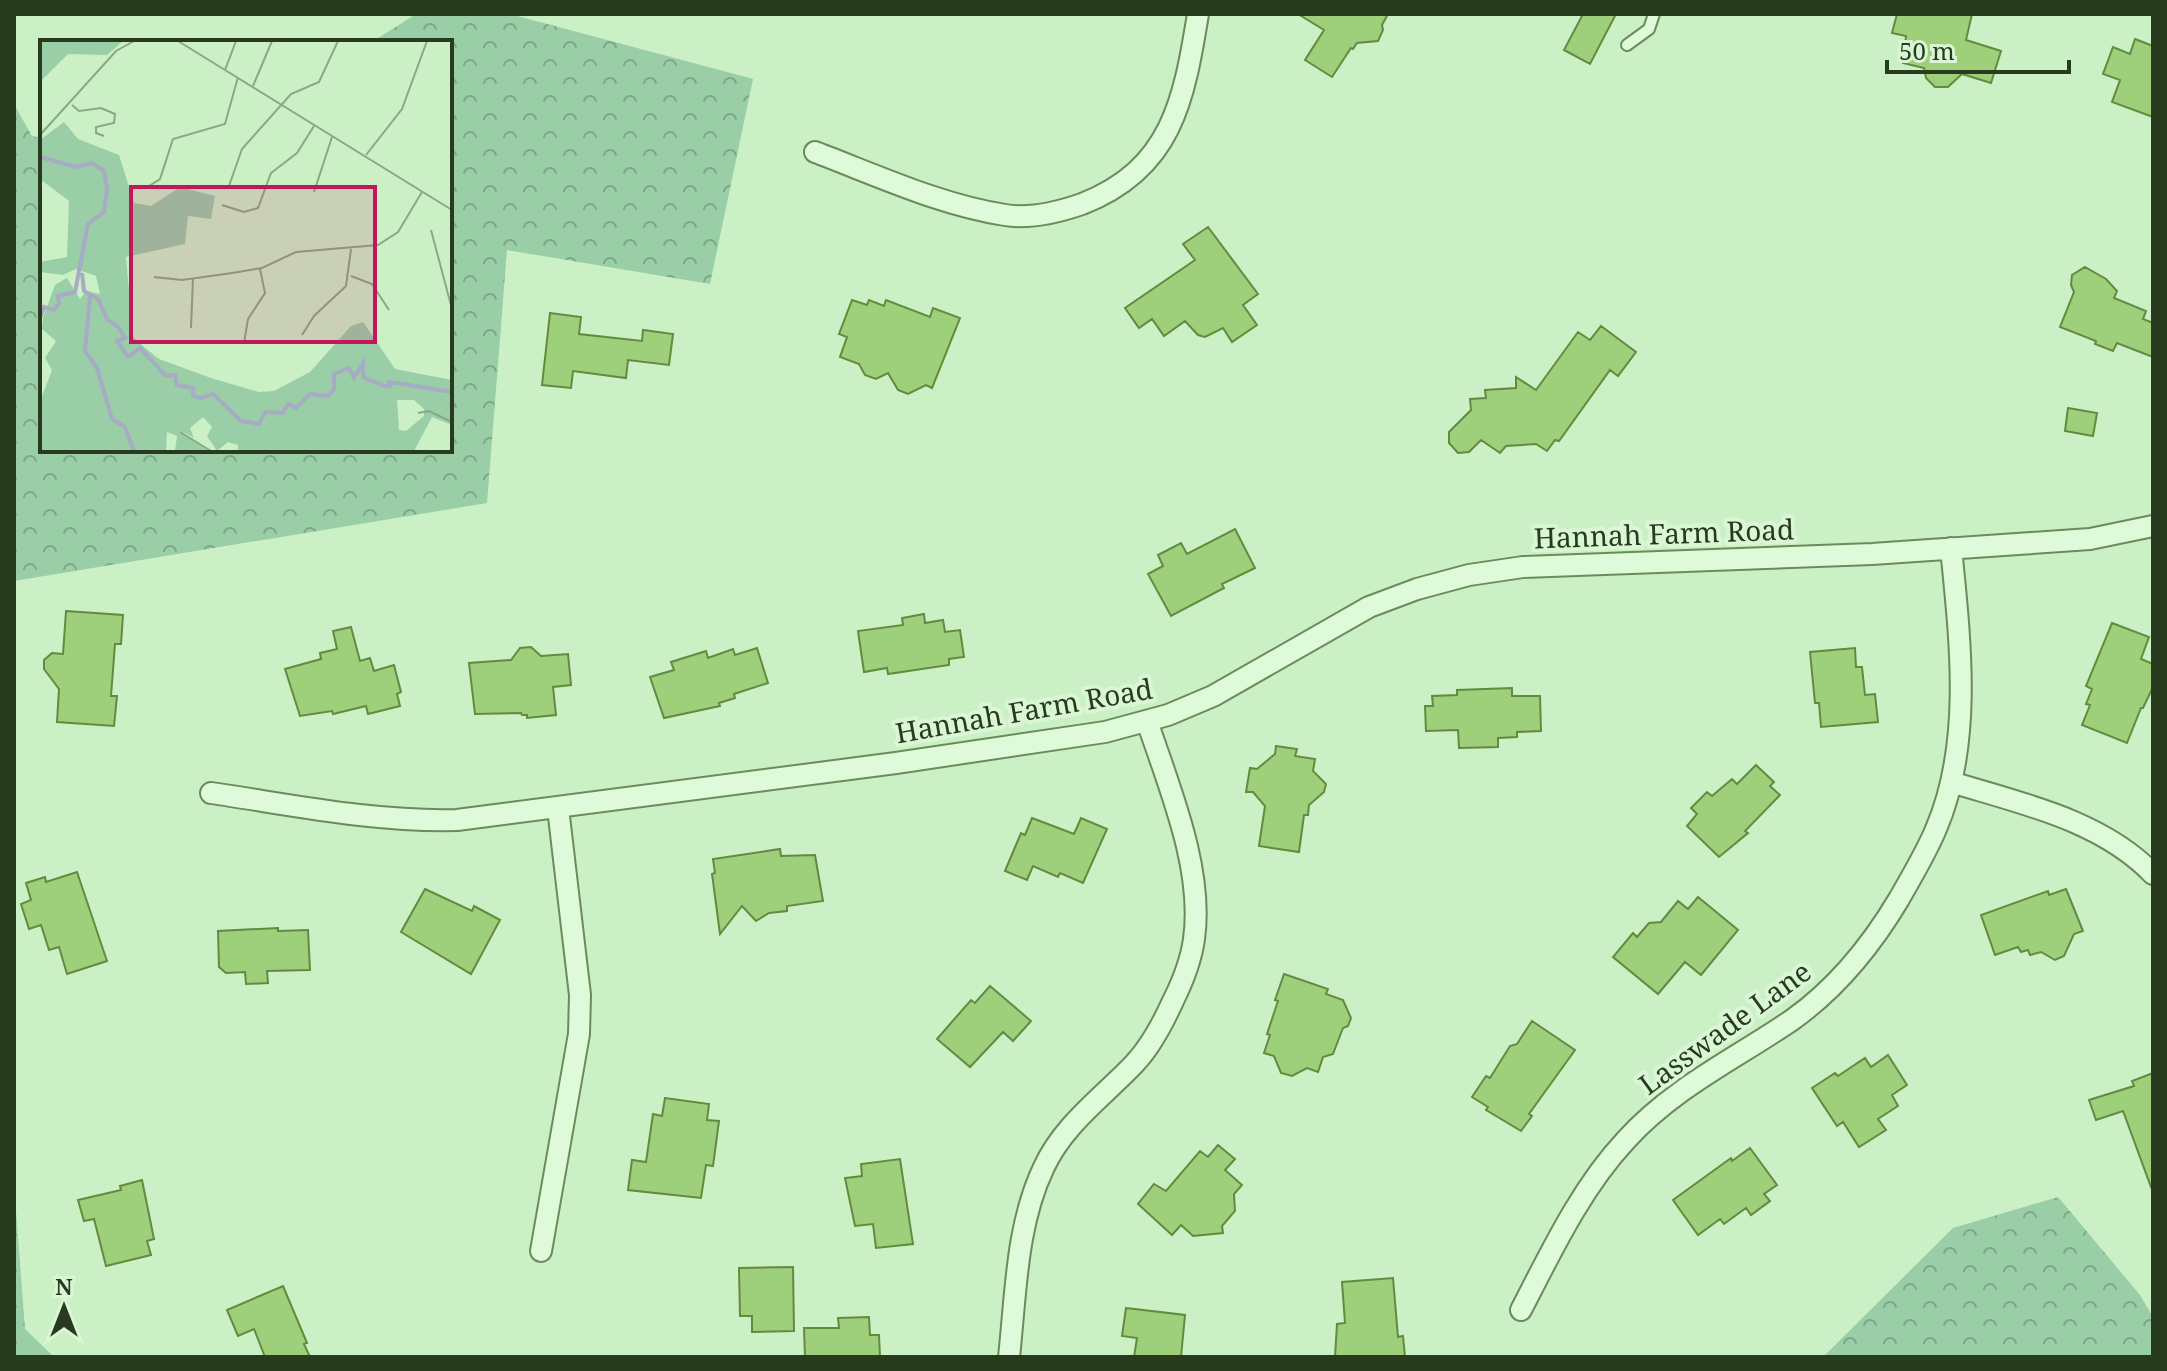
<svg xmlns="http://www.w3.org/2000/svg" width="2167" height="1371" viewBox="0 0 2167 1371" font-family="'Noto Serif',serif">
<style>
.forest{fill:url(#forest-crowns)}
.building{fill:#9ecf7a;stroke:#628b3f;stroke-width:2}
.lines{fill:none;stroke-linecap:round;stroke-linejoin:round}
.service-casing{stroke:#6a8c5a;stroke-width:14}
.minor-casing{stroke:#6a8c5a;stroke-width:24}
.service{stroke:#defad9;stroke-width:10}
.minor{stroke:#defad9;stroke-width:20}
.labels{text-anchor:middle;stroke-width:8;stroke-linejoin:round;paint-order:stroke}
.street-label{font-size:28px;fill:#293b1f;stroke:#daf7d5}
.inset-river{fill:none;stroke:#a7abc3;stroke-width:4}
.inset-road{fill:none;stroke:#8aa883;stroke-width:2}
.view{fill:#c2185b;fill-opacity:0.15;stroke:#c2185b;stroke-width:4}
.inset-edge{fill:none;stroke:#293b1f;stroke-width:4}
</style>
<defs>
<pattern id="forest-crowns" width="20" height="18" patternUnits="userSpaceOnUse" patternTransform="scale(2)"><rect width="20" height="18" fill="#99cea7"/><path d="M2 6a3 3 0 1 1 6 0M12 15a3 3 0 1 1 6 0" fill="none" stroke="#7da887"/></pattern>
</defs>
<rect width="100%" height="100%" fill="#cbf0c5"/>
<path class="forest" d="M416,14H510L753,79L710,284L507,250L487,503L14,581V104L32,136L42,138V450H450V42H372Z
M14,1185L25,1329L54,1357H14Z
M2058,1197L2140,1295L2153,1317V1357H1823L1953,1228Z"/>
<path class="building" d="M1298,14H1388L1382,25L1383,30L1378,41L1357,43L1353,49L1351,48L1332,77L1305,60L1324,30Z
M1583,14H1616L1590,64L1564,50Z
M1897,14H1972L1966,40L2001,51L1991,83L1962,74L1948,87H1935L1926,78L1924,68L1903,63L1906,36L1892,33Z
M2135,39L2153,46V117L2112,102L2120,80L2103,74L2113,47L2130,54Z
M1208,227L1258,294L1243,305L1257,325L1232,342L1223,328L1205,337L1198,335L1185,321L1164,336L1152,319L1139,328L1125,308L1195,260L1183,244Z
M2085,267L2106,279L2117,291L2114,298L2146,311L2143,319L2153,323V357L2117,343L2113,351L2095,344L2096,341L2060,327L2074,292L2071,285L2072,275Z
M852,300L867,305L869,300L884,306L886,300L930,317L933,308L960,318L932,388L926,385L908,394L898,390L888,373L876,379L865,375L859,364L840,357L847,337L839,334Z
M550,313L581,317L579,334L642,341L643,330L673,334L669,365L628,360L626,378L573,371L571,388L542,385Z
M1601,326L1636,352L1618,376L1610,370L1559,441L1555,440L1547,451L1536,444L1506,446L1500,453L1481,440L1469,452L1458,453L1449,443V432L1471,410L1470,399L1486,398L1485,390L1516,388V377L1536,390L1578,332L1590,340Z
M2068,408L2097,413L2093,436L2065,431Z
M1235,529L1255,568L1222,584L1224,588L1171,616L1148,574L1163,566L1158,555L1181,543L1187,554Z
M66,611L123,615L121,644H115L111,696H117L114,726L57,722L59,689L44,669V660L52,653L63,654Z
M924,614L925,623L943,620L945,632L960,630L964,657L949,659V665L888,674L887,668L864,672L858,631L903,625L902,618Z
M2112,623L2149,637L2141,659L2153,664V687L2143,708H2141L2127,743L2082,725L2090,705L2086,704L2092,689L2086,686Z
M351,627L360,661L370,658L374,671L394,665L401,692L397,694L400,706L368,714L366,706L333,714L332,711L300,716L285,669L321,659L320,653L337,649L333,631Z
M531,647L541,656L568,654L571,685L553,687L556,715L527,718V715H522L521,713L475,714L469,663L511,660L520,648Z
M757,648L768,683L734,694L735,698L719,703L720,706L664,718L650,677L674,670L671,662L706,651L708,658L733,649L735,655Z
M1855,648L1856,667H1862L1865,695L1875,694L1878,722L1821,727L1819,703H1815L1810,652Z
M1512,688V696H1540L1541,731L1517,732V737L1498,738V747L1459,748L1458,730L1426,731L1425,706H1433L1432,696L1457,695V690Z
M1276,746L1297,749L1295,756L1315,759L1313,771L1326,784L1324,792L1309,805L1308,815H1304L1299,852L1259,846L1265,806L1253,792H1246L1250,768L1257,769L1275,754Z
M1756,765L1774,782L1770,786L1780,795L1745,831L1748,833L1719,857L1687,826L1697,814L1691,808L1707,792L1712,796L1732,779L1737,784Z
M1032,818L1074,834L1081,818L1107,829L1083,883L1060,873L1058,877L1033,866L1027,880L1005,871L1021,833L1025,835Z
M780,849L781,856L815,855L823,901L787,906V911L769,913L756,921L742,906L720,934L712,874L715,873L713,859Z
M77,872L107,961L67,974L59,947L49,950L41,925L29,929L21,904L31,900L26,883L45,877L46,882Z
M425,889L472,911L474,906L500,920L471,974L401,932Z
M2066,889L2083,931L2074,934L2064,956L2055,960L2041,952L2030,955L2028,950L2021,952L2018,947L1995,955L1981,915L2048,891L2049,895Z
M1698,897L1738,930L1701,975L1685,962L1658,994L1613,957L1633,933L1637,937L1649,923L1661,922L1678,901L1688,909Z
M278,928V931L308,930L310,970L267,971L268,983L246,984L245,972L226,973L219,967L218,931Z
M1284,974L1328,989L1326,994L1343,1000L1351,1018L1348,1026L1343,1028L1333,1054L1323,1057L1318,1072L1307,1068L1292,1076L1281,1073L1274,1056L1264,1053L1270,1035L1267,1034L1278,1001L1275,1000Z
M990,986L1031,1021L1013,1041L1003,1032L970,1067L937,1039L971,1000L975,1003Z
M1532,1021L1575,1050L1529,1114L1532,1116L1521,1131L1486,1110L1488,1107L1472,1097L1486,1076L1490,1078L1510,1046L1517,1044Z
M1888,1055L1907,1085L1892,1095L1898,1106L1878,1119L1886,1130L1859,1147L1843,1122L1837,1126L1812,1088L1835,1073L1838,1076L1865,1058L1871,1067Z
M2153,1073V1186L2151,1187L2123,1111L2096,1120L2089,1100L2134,1086L2132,1081Z
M665,1098L709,1104L707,1120L719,1121L713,1166L706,1165L701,1198L628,1190L632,1160L646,1162L653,1114L662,1116Z
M1218,1145L1235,1159L1225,1170L1242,1185L1234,1194L1235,1211L1222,1226L1223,1233L1193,1236L1181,1225L1172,1235L1138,1204L1154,1184L1166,1191L1200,1151L1208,1157Z
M1750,1148L1777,1185L1764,1194L1770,1201L1751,1215L1746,1208L1724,1224L1720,1219L1698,1235L1673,1200L1731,1158L1732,1161Z
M900,1159L913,1244L876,1248L873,1224L855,1226L845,1178L862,1176L861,1164Z
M142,1180L154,1239L147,1241L151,1255L106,1266L94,1219L84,1221L78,1200L121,1190L120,1186Z
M793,1267L794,1331L752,1332V1316H740L739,1268Z
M1393,1278L1398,1337L1403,1336L1405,1357H1335L1337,1324L1345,1323L1342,1282Z
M283,1286L307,1343L304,1344L310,1357H265L254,1329L238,1336L227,1310Z
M1126,1308L1185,1315L1181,1357H1134L1137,1338L1122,1336Z
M869,1317L870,1335H879L880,1357H805L804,1328H839L838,1318Z"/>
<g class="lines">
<g class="service-casing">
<path id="service" d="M1627,45L1649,29L1654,14"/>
</g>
<g class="minor-casing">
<path id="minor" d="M815,152C876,175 940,205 1005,215C1030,219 1059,212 1082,204C1172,169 1184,100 1198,14
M1951,782C2020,803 2101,820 2153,874
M211,793C293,805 374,822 457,820L896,763L1105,732L1168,715L1213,696L1369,607L1417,589L1469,575L1523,567L1872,554L2090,539L2153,526
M541,1251L579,1034L580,995L558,808
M1521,1310C1551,1252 1581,1188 1626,1140C1673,1088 1735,1059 1792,1020C1837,988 1871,946 1899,899C1912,876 1926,853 1936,829C1973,743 1960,639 1951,548
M1009,1357C1016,1294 1016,1225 1044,1167C1064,1124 1103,1097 1135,1063C1151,1046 1163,1023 1173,1001C1183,981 1191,961 1194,939C1204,869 1169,787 1147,721"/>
</g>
<use href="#service" class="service"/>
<use href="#minor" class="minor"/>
</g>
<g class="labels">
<g class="street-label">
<text transform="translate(1664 534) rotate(-2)" y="10">Hannah Farm Road</text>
<text transform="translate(1024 711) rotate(-10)" y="10">Hannah Farm Road</text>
<text transform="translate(1725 1028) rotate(-36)" y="10">Lasswade Lane</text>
</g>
</g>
<g transform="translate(40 40)">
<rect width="412" height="412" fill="#cbf0c5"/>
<path d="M0,1H83L67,15L28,14L0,42ZM24,82L38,99L79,115L94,163L111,166L140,147L175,156L171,179L148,176L145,204L86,217L93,297L105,308L119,319L171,338L219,352L234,351L270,332L311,286L323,282L355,329L412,340V385L392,377L374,411H198V405L188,402L177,411L167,396L172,387L163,377L150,388L154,398L140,390L168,411H135L137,396L127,392L126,411H0V362L12,330L5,318L16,301L2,289L3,278L15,245L27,238L40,259L46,251L60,254L56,236L36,229L23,235L0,232V222L27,217L29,161L0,139V100ZM357,360H374L384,369V376L366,391L359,390Z" fill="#99cea7" fill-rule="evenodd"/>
<path class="inset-river" d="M0,117L36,127L52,123L64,131L67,149L64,172L48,184L35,252L18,256L19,264L14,270L4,267L0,278M42,233L44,251L58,259L67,279L79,288L85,298L77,301L88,317L100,308L126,336L135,335L137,345L153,348V356L161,358L173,354L201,381L219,384L225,372L243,373L248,364L256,368L270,354L288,356L294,349V334L309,328L314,338L323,323V337L344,346H350L349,342L412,352M50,255L45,311L57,328L72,379L85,387L94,411"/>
<path class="inset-road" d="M138,1L412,170M185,30L196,1M213,46L232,1M32,65L39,71L61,68L75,74L74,83L56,87V93L64,96M0,95L76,11L94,1M326,115L362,69L387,1M109,146L120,139L133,99L185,84L198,37M189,146L202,109L251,54L279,42L298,1M274,152L292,97M182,165L204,172L218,168L231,133L257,113L274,86M391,190L412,269M311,236L332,244L349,270M114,237L142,240L192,233L222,228L256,212L338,205L358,192L382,152M151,288L153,238M262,295L274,276L306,246L311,209M204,303L208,279L225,253L220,229M378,373L389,371L412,382M140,392L171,411"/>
<path class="view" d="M91,147H335V302H91Z"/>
<rect width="412" height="412" class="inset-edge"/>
</g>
<rect width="2167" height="1371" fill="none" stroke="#293b1f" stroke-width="32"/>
<g transform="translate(64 1307)" stroke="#daf7d5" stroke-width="6" paint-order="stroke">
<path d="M0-6L14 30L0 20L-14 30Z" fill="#293b1f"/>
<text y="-12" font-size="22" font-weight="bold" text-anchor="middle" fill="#293b1f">N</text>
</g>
<path d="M1887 60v12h182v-12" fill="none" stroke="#293b1f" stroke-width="4"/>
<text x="1899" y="60" font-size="24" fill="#293b1f" stroke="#daf7d5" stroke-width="6" paint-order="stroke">50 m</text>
</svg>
